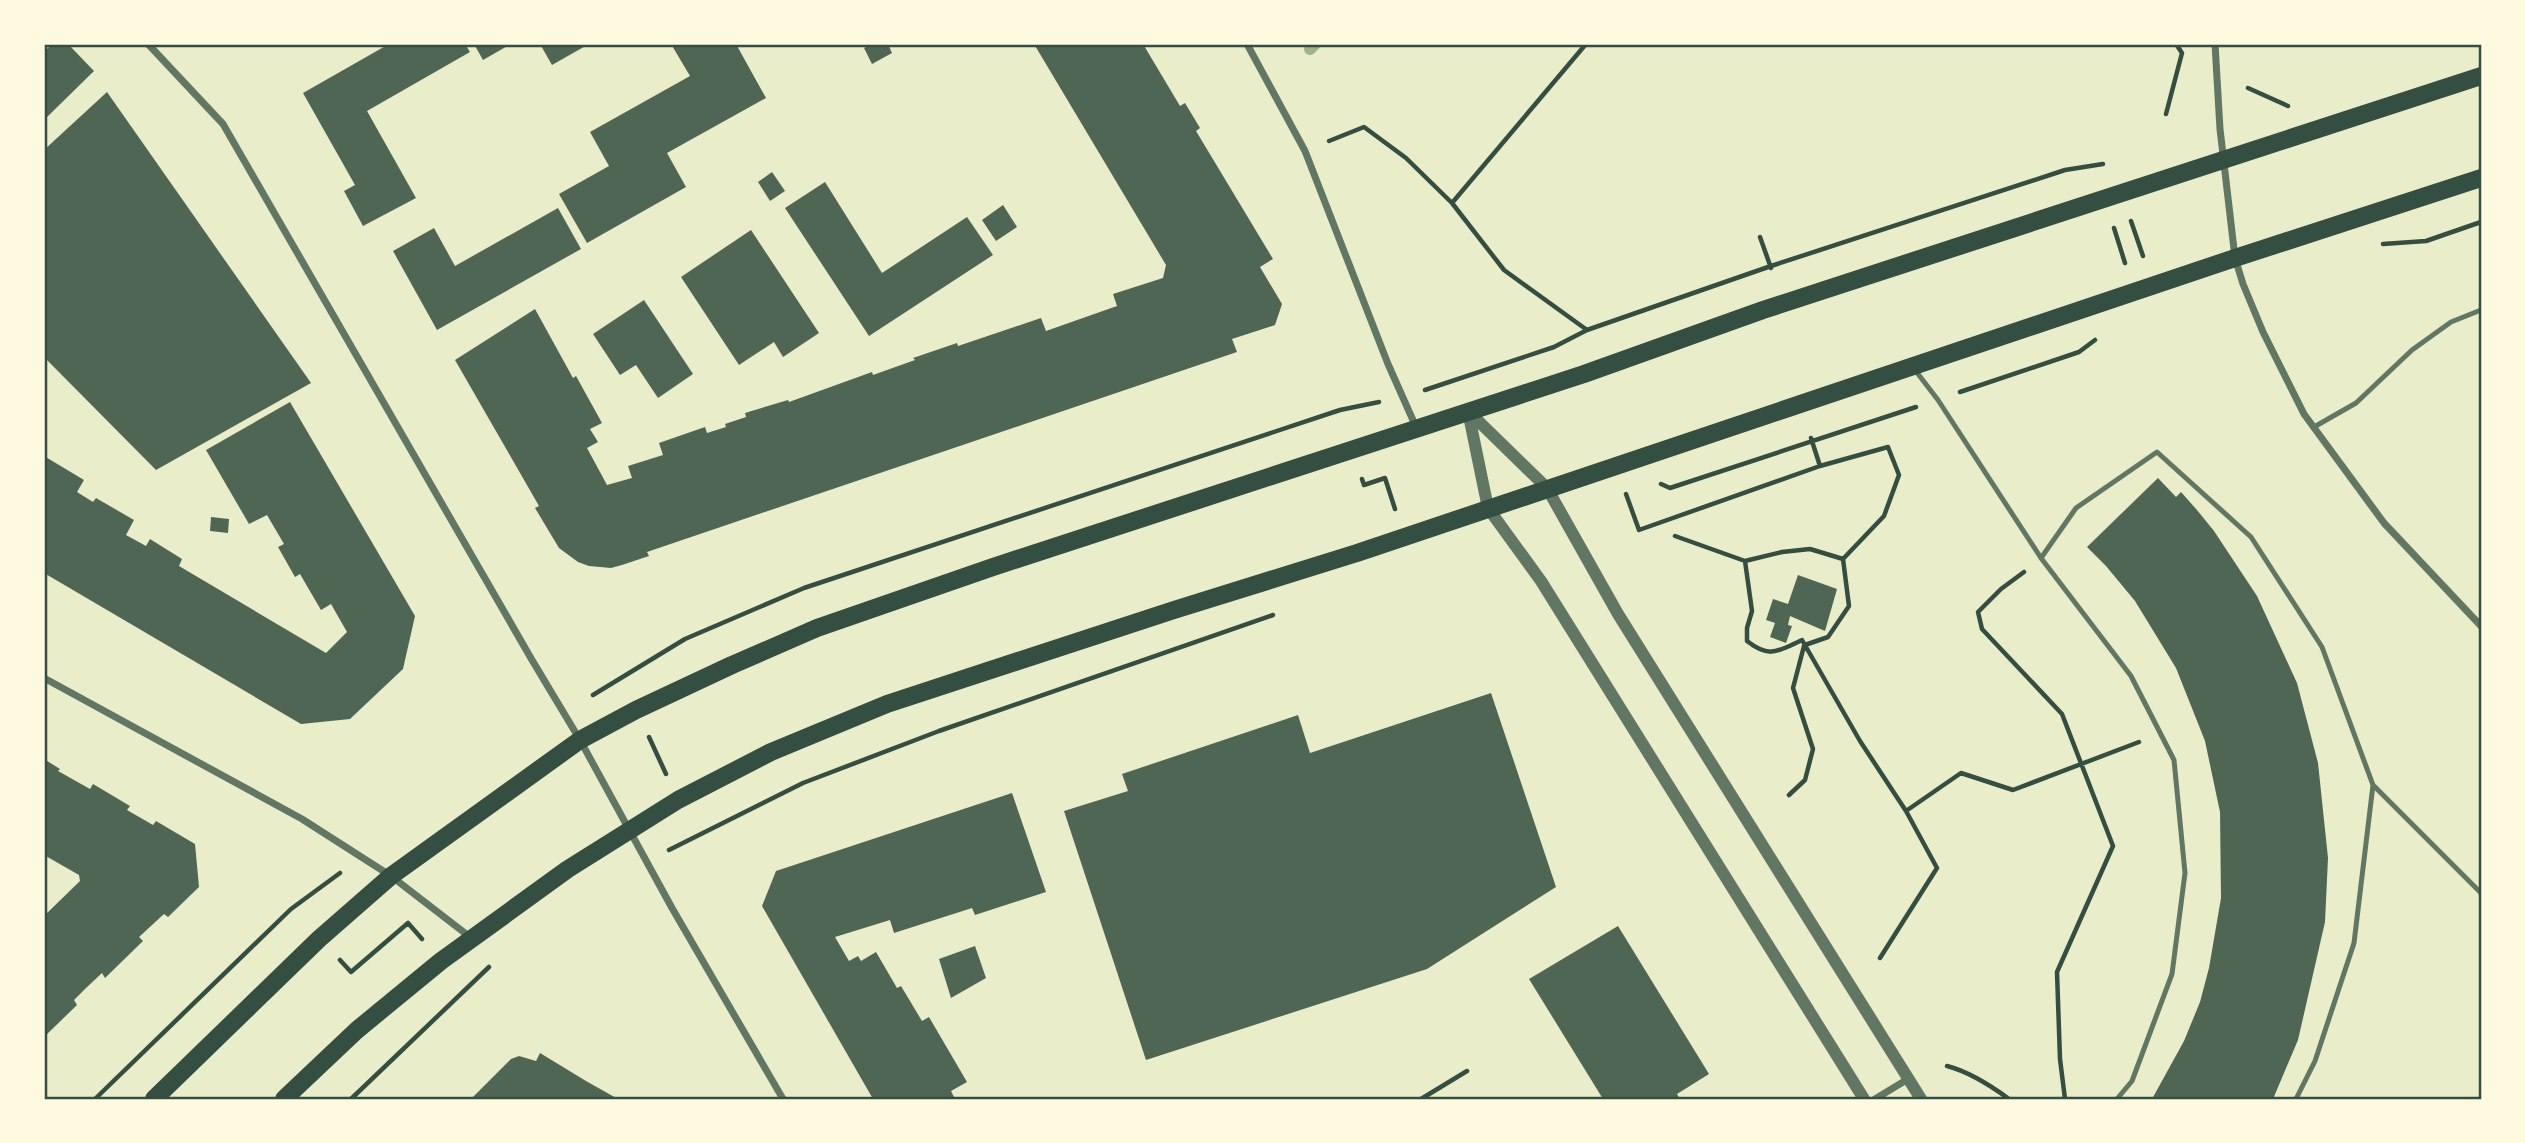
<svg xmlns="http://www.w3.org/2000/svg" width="2525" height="1143" viewBox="0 0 2525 1143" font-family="Lato,sans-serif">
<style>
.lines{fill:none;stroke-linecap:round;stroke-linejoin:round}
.stream{stroke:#a3b18a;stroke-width:12}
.building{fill:#4f6655}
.path{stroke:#344e41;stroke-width:4.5}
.service{stroke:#617663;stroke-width:5}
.minor{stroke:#617663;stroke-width:7}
.tertiary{stroke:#617663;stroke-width:12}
.primary{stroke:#344e41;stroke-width:18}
.neatline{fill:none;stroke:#344e41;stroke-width:2.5}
</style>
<rect width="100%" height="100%" fill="#e9edc9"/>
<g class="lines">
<path class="stream" d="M1310,49L1315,44"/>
</g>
<path class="building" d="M52,44H68L94,71L44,120V52Z
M389,44H465L470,52L367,111L416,198L363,226L344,191L355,185L303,93Z
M474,44H511L483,60Z
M540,44H589L552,65Z
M671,44H736L766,98L667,153L686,187L587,243L559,194L609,166L590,132L690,76Z
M872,44H888L892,53L872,64L864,48Z
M1034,44H1143L1180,106L1185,103L1200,128L1196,131L1273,259L1260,267L1282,304L1275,325L1232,339L1237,352L647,552L649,556L622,565L611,568L589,566L578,562L559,548L535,508L539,506L455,360L535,309L573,378L576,376L602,423L590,429L598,442L587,448L607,485L632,478L628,466L663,455L659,443L705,427L707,433L726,427L725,424L746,417L745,413L788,400L789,402L872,372L873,375L915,360L913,358L957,343L958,346L1041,318L1046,331L1117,306L1113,294L1163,278L1166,265Z
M107,92L311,383L156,470L44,357V150Z
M772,172L785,191L770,201L758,182Z
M825,182L882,273L967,217L993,255L869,336L785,208Z
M1003,205L1017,227L996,241L982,220Z
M558,208L581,249L437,330L393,251L434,228L455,266Z
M751,230L819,333L783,357L774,342L739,365L681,277Z
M644,300L693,374L658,398L636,365L620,375L593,334Z
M290,402L415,616L403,669L350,719L301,724L44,573V456L84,480L77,492L93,502L96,498L134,520L126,535L146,546L150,539L182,559L179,566L326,653L347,632L331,604L321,610L300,574L295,577L278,547L284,544L267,515L249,524L206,450Z
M2158,478L2176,497L2181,492L2197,510L2214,531L2257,596L2297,683L2318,763L2328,858L2325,922L2298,1040L2273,1099H2152L2184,1041L2200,1002L2209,968L2221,898L2220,812L2205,741L2176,668L2135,601L2106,566L2087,547Z
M211,517L229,519L228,533L210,531Z
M1798,575L1837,589L1825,631L1790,616L1788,625L1792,626L1786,643L1770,637L1775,623L1766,620L1773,599L1788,604Z
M1491,693L1556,887L1427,969L1146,1060L1064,811L1128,791L1122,774L1298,715L1310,753Z
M44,759L60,769L58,771L90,789L93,784L130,806L127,810L153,825L156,821L195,844L199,887L168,917L164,914L139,937L143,941L105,978L102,973L85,989L74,1000L77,1005L44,1037V916L80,881L79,875L44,855Z
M1012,793L1046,892L975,915L972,908L894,933L890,920L835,937L849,961L858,956L861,961L876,952L897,988L901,986L922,1021L929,1017L967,1082L951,1091L955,1099H873L762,906L776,871Z
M1618,926L1709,1074L1677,1094L1680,1099H1603L1529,979Z
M975,946L986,978L951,998L939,959Z
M540,1053L586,1081L618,1099H471L511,1059L519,1056L536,1061Z"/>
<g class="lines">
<path class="path" d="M2248,88L2288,106
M2166,114L2182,53L2176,44
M1329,141L1364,127L1406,158L1452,203L1504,270L1587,330
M1452,203L1586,44
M2131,221L2143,256
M2114,228L2125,263
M1760,237L1771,268
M2383,244L2426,241L2481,222
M1425,390L1554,347L1587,330L1771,266L2065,170L2103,164
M1960,392L2079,352L2095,340
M1362,479L1364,485L1385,478L1395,509
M1661,484L1670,488L1916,407
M1626,494L1639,530L1820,466L1811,438
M1675,536L1745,561L1752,611L1747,628V641C1770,659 1778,651 1802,640L1860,741L1906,811L1961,773L2013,790L2139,742
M1745,561L1782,552L1810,549L1843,559
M2024,572L2001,589L1978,612L1982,629L2062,714L2113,846L2057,972L2060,1059L2065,1099
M1805,645L1828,637L1849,606L1843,559L1884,516L1899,475L1888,447L1820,466
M593,695L685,639L804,588L1340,410L1379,402
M649,737L666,774
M1789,795L1805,780L1813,749L1793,688L1804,646
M669,850L803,783L939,731L1273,615
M1880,958L1937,868L1906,811
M340,960L351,972L408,923L422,939
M1947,1066C1970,1072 1990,1085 2009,1099
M95,1099L291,909L340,873
M351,1099L489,967
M1421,1099L1467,1071"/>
<path class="service" d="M1915,370L1938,400L2041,558L2131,676L2174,760L2185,873L2172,974L2132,1081L2117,1099
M2314,427L2356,403L2412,350L2451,322L2481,310
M2041,558L2076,508L2157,452L2251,537L2322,647L2373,785L2354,943L2315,1061L2296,1099
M2373,785L2481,893"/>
<path class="minor" d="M148,44L223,124L532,660L580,740L672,908L783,1099
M1247,44L1305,151L1388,364L1416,427
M2215,44L2220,129L2235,258L2243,284L2263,332L2304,414L2384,523L2481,626
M44,678L302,819L391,876L470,937
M1875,1099L1908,1079"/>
<path class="tertiary" d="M1468,411L1547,488L1618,614L1921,1099
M1468,411L1488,508L1541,581L1864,1099"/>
<path class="primary" d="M154,1099L319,939L391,876L580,740L636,710L732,665L817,628L993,567L1584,374L1763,310L2481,76
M284,1099L357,1030L441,961L568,869L678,800L771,752L887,704L1174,610L1357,553L2235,258L2481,178"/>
</g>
<rect width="2525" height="1143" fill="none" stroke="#fefae0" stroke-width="91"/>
<rect x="46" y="46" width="2434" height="1052" class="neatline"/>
</svg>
